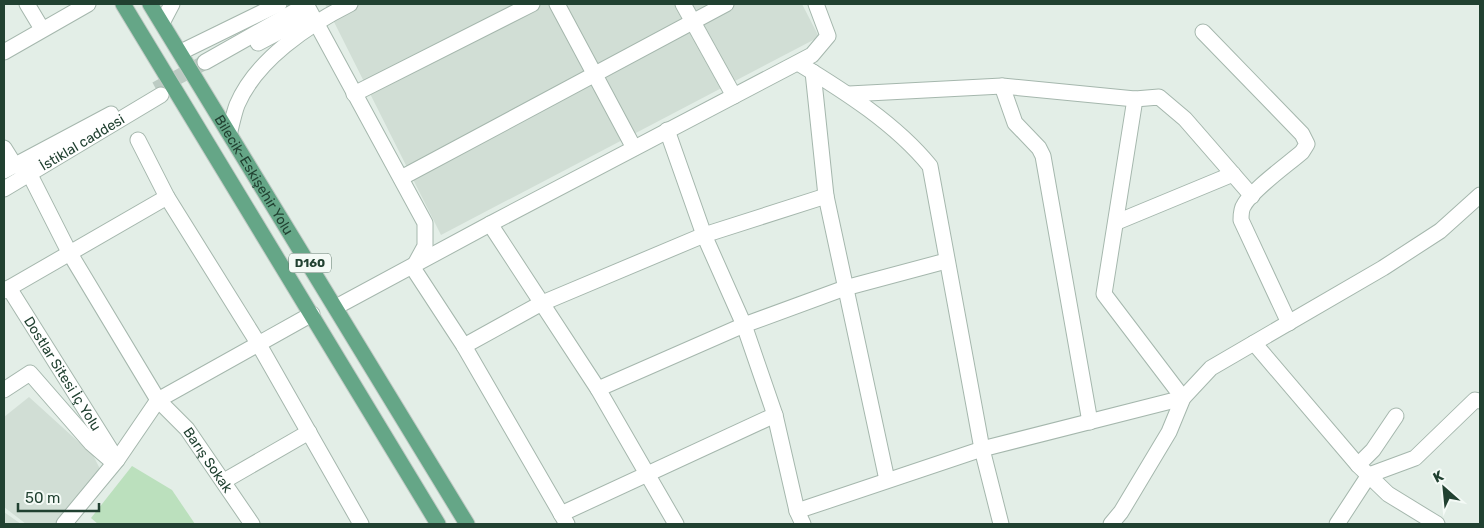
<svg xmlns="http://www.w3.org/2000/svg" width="1484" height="528" viewBox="0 0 1484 528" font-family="Rubik,sans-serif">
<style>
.built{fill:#d1ded5}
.green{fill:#bbe0bd}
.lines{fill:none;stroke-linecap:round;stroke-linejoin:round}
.minor-tunnel{stroke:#bccbc3;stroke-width:15;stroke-dasharray:15 8;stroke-linecap:butt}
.minor-casing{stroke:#a5b7ad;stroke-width:17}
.major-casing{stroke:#c1cac5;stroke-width:17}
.minor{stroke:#fff;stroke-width:15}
.major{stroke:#65a687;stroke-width:15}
.labels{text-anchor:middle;stroke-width:4;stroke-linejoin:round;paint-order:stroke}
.shield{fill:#f4faf6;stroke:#60786c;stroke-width:1}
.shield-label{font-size:12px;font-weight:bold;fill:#214131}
.street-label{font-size:14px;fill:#214131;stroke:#f4faf6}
</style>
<rect width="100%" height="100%" fill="#e3eee7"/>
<path class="built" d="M325,4H802L819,37L441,235Z
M29,397L93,455L101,471L55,524H26L4,507V417Z
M4,512L21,524H4Z"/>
<path class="green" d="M132,466L172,490L195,524H98L91,518Z"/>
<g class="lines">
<path class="minor-tunnel" d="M156,89L202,64"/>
<g class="minor-casing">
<g id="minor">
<path d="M27,4L42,29"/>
<path d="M306,4L425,223V246L413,268L464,346L567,524"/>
<path d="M557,4L634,148"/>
<path d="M683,4L734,96"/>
<path d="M162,23L172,4"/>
<path d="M1203,32L1302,134L1307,144L1302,152C1287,165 1253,189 1244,205C1241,209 1241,215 1241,220L1289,323"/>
<path d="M258,43L311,15"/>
<path d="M4,52L88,4"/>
<path d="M181,52L279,4"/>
<path d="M205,62L306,5"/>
<path d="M798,63C844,91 896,124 930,166L982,449L1001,524"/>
<path d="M813,72L826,196L887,480"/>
<path d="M1002,86L1015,123L1039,148L1043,156L1090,422"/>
<path d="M354,94L532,4"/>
<path d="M1135,99L1159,97L1185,119L1252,196"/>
<path d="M667,130L704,235L744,325L775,415L797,511L803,524"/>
<path d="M230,131C232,123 234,113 237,105C256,60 308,25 350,4"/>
<path d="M138,140L167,197L258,343L361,524"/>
<path id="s1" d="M4,148L14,164L29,173L69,252L158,400L187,429L252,524"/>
<path d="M4,171L111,114"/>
<path d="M401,178L726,4"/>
<path id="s2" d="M4,189L161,95"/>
<path d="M1117,222L1233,174"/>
<path d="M490,224L598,389L676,524"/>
<path id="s3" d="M9,288L117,460"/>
<path d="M4,291L167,197"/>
<path d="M336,307L490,224L812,55L828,36L816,4"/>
<path d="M1254,343L1358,465L1388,494L1437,524"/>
<path d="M464,346L540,304L704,235L826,196"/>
<path d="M598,389L744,325L845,288L946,261"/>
<path d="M4,390L30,373L91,443L113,462"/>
<path d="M1358,465L1373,450L1396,416"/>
<path d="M224,481L309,432"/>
<path d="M797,511L982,449L1183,398L1104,294L1135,99L1002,86L849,94"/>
<path d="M561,514L775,415"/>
<path d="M64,524L117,460L158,400L312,314"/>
<path d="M1111,524L1121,512L1169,432L1183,398L1211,368L1383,268L1440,231L1480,195"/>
<path d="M1337,524L1369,475L1415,458L1475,400L1480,401"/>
</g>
</g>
<g class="major-casing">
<g id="major">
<path d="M123,4L438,524"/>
<path id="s4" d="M150,4L467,524"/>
</g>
</g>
<use href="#minor" class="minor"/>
<use href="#major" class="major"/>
</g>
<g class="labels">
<rect class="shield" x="289" y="253.5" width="42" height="19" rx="4"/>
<g class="shield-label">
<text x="310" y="267">D160</text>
</g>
<g class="street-label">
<text dy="5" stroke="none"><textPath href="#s2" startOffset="91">İstiklal caddesi</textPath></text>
<text dy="5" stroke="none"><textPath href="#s4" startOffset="200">Bilecik-Eskişehir Yolu</textPath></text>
<text dy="5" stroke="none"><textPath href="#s3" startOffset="101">Dostlar Sitesi İç Yolu</textPath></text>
<text dy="5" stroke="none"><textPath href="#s1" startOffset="376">Barış Sokak</textPath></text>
</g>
</g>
<rect width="1484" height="528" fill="none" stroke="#214131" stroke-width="10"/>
<g transform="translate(1444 488) rotate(333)" stroke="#f4faf6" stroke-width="4" paint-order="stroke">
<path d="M0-4L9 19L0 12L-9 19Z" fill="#214131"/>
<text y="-8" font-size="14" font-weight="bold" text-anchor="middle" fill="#214131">K</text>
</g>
<path d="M18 503v8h81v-8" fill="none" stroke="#214131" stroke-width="2.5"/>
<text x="25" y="503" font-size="15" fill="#214131" stroke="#f4faf6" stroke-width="4" paint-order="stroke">50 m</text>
</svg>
